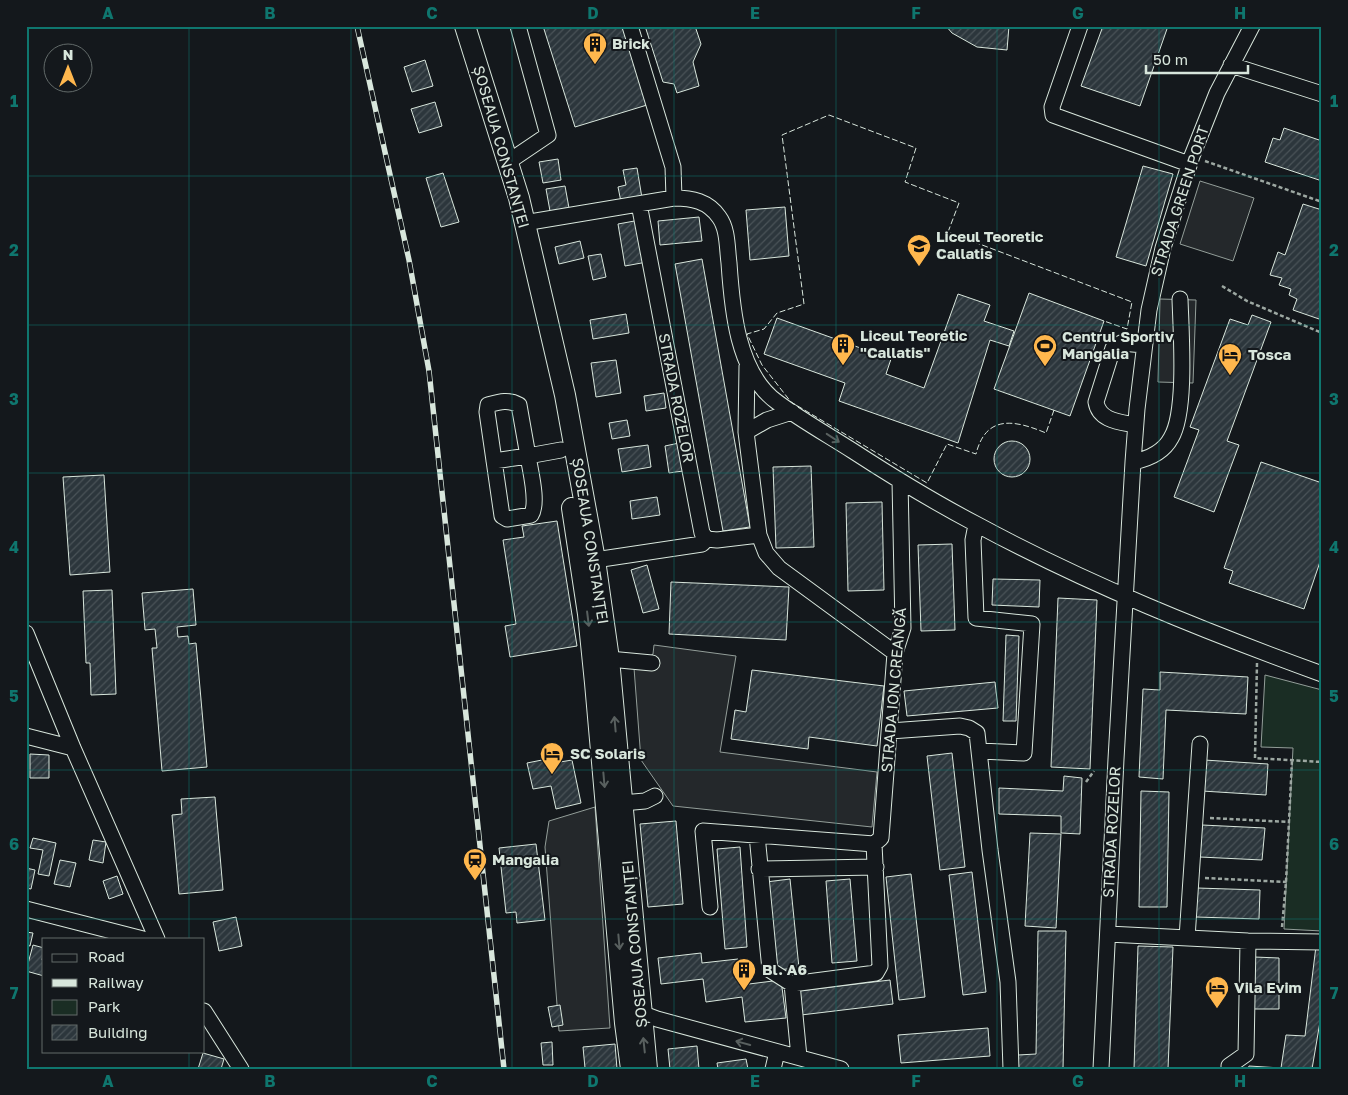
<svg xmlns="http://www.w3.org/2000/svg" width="1348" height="1095" viewBox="0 0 1348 1095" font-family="'Golos Text',sans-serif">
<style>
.park{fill:#1a2d24;stroke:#939e99}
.parking{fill:#24282b;stroke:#939e99}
.building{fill:url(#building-hatch);stroke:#d8e6dc}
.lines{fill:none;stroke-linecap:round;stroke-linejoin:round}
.minor-casing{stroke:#d8e6dc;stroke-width:17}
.major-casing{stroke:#d8e6dc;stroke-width:22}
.path{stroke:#9da8a2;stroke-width:2.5;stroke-dasharray:4 2.5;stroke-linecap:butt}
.minor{stroke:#14181c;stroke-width:15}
.major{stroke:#14181c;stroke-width:20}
.rail-casing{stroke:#d8e6dc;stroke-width:5.5}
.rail{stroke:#14181c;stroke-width:4;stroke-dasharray:11;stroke-linecap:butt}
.fence{stroke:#d8e6dc;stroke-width:1;stroke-dasharray:6 2.5;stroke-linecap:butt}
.oneway{stroke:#59605f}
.grid{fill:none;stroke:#0f766e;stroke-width:1;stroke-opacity:0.55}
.labels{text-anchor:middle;stroke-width:4;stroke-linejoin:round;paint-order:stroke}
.poi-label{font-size:15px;font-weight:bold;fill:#d8e6dc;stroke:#14181c;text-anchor:start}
.street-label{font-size:15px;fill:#d8e6dc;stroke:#14181c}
.neatline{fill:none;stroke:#0f766e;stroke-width:2}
.grid-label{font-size:16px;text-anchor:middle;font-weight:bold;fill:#0f766e}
</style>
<defs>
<pattern id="building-hatch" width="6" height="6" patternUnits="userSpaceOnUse" patternTransform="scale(1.25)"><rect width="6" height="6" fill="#2c363c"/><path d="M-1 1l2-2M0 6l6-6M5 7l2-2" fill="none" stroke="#4a5358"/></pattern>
</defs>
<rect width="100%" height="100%" fill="#14181c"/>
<path class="park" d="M1265,675L1322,690V931L1284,929L1293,748L1261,747Z"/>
<path class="parking" d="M1200,181L1254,198L1233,261L1180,244Z
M1160,299L1196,300L1193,383L1158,382Z
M654,645L736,656L720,752L877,772L872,827L673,806L641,760L634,668L653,654Z
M595,807L610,1028L559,1031L545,847L549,821Z"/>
<path class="building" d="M543,26H622L647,105L575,127Z
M645,26H695L701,44L693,62L699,86L677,93L674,84L663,82Z
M946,26H1009L1007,50L977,47L952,33Z
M1103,26H1168L1140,106L1081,86Z
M425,60L433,86L412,92L404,67Z
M435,102L442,126L419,133L411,109Z
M1284,128L1322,141V181L1265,162L1273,138L1280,140Z
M558,159L561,180L543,183L539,162Z
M1143,166L1173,174L1146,266L1116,257Z
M637,168L642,198L621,202L618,187L626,185L623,170Z
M443,173L459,222L441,227L426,178Z
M565,186L569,208L550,211L546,189Z
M1303,204L1322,210V320L1293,310L1297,299L1289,295L1291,289L1279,285L1282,278L1270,275L1278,252L1285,255Z
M785,207L789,256L750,260L746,210Z
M699,217L702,241L660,245L658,221Z
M640,220L647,262L625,266L618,224Z
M580,241L584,258L559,264L555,247Z
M601,254L606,277L593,280L588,256Z
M702,259L750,527L723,531L675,264Z
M1029,293L1104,321L1070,416L994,389Z
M958,294L990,305L984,321L1014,331L1009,346L990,340L958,443L839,401L845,383L764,354L777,318L891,359L886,374L924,388Z
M626,314L629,333L593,339L590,320Z
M1252,315L1271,322L1227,441L1239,445L1214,512L1174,497L1199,430L1190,427L1230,319L1248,325Z
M616,360L621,393L596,397L591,363Z
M664,393L666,408L646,411L644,396Z
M627,420L630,436L612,439L609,423Z
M994 459a18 18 0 1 1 36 0a18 18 0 1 1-36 0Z
M679,443L683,471L669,473L665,446Z
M648,445L651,467L622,472L618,449Z
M1261,462L1322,483V556L1304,609L1229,583L1233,571L1224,568Z
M811,466L814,547L776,548L773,467Z
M104,475L110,572L70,575L63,477Z
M657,497L660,515L632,519L630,501Z
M882,502L884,590L848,591L846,503Z
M557,521L577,646L510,657L505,626L516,624L503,540L524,537L522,526Z
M952,544L955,630L921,631L918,545Z
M647,565L659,609L643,613L631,570Z
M993,579L1040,580L1039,607L992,605Z
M671,582L789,587L786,640L669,634Z
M193,589L196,625L177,627L178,637L188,636L189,644L196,643L207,767L162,771L152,648H157L155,629L145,630L142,593Z
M112,590L116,694L91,695L90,663H86L83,591Z
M1058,598L1097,600L1090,769L1051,767Z
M1006,635L1019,636L1016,721H1003Z
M752,670L884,686L877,746L809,737L808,749L731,739L735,710L746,712Z
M1160,672L1248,677L1246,714L1166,710L1163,779L1139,777L1143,689L1160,690Z
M995,682L998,708L907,716L904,691Z
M952,753L965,867L940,870L927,756Z
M30,754L49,755V778H30Z
M552,758L554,763L572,760L581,803L556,809L551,786L533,789L527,763Z
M1204,760L1268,764L1266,795L1202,791Z
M1064,776L1082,778L1080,834L1061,833V816L999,814V788L1063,791Z
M1141,791L1169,792L1167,907H1139Z
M215,797L223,890L179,894L172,815L182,814L181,799Z
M676,821L683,904L648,907L640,824Z
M1202,825L1265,828L1262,860L1200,857Z
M1030,833L1061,834L1056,928L1025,926Z
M33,838L56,843L49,876L38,874L43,850L30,848Z
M93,840L106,842L103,863L89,860Z
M536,844L545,920L517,923L516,912L506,913L499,848Z
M740,847L747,947L725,949L717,849Z
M60,860L76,863L70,887L54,884Z
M26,868L35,870L31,889L26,888Z
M972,872L986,992L963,995L949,875Z
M911,874L925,997L899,1000L886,877Z
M117,876L123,894L109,899L103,881Z
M790,879L799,968L776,970L766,882Z
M850,879L857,961L832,963L826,881Z
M1197,888L1260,890L1259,919L1196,917Z
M236,917L242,946L219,951L213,922Z
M1038,931H1066L1063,1069H1018V1055L1036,1054Z
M26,932L33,933L30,946L26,945Z
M33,945L44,948L42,960L44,961V976L26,971Z
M1138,946L1173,947L1168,1069H1134Z
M1316,946L1322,947V1010L1312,1069H1248L1249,1066L1281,1068L1286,1035L1305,1036Z
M701,953L702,963L738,959L741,985L781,980L786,1018L745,1022L742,997L706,1002L703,979L661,984L658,958Z
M1254,957L1279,958V1009H1254Z
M890,980L893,1004L801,1015L798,991Z
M560,1005L563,1025L552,1027L548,1007Z
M988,1028L990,1056L901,1063L898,1035Z
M552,1042L553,1065H543L541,1043Z
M615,1044L617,1069L585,1068L583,1047Z
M697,1046L699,1069H670L668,1049Z
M203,1053L224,1059L221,1069H198Z
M746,1059L748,1069H718L717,1063Z"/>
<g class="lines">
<g class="minor-casing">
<path id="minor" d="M630,26L673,167L674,198
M1080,26L1052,107L1053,115L1189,164
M1231,65L1322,94
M508,162L548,135L518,26
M639,204L702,533L707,539L717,540L759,535
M524,223L674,198C692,198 708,201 719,217C728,229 727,248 729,263C732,308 737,373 777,402C801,420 828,435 853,451C893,477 934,502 976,524C1087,584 1204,631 1322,674
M792,412L767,420L746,432L759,535L766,553L779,568L895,653
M1135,425C1120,422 1099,421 1096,402L1113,348L1121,343L1144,345
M746,432L747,366
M494,461L528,456C530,470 539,503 531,515L507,519L502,516L487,412L488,405C499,402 508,399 519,405L528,456L561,450
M1133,462C1148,459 1163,453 1171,438C1187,412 1181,332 1180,299
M976,525L973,540L976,618L1032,624L1024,753L980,751
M595,560L702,544L707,539
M26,633L73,748L157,939
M609,659L652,663
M890,731L960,726L969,728L977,733L990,850L1008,982L1011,1069
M26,736L73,748
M622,803L645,801L655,796
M757,835L770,970L792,984L876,973L880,966L874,844
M759,869L876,867
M710,907L703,831L874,844L881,838L895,653L903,628L900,481
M26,909L143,939
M1108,934L1248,941L1322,942
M1187,938L1200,744
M792,984L799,1057
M204,1011L241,1069
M641,1013L657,1019L841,1069
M773,1069L777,1052
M1101,1069L1116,759L1133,462L1137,409L1149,310L1163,248L1192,156L1217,93L1252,26
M1229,1069V1066L1246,1054L1248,941"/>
</g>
<g class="major-casing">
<path id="major" d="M465,26L519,198L565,395L595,560L609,659L647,1069
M572,508L588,614L595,683L625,1023L631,1069"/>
</g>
<path class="path" d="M1205,161L1322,202
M1222,286L1247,301L1322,333
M1257,663L1255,758L1322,762
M1086,782L1094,771
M1210,818L1289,822
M1205,878L1286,882
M1282,927L1286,882L1292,760"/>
<use href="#minor" class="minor"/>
<use href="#major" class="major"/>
<g class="rail-casing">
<path id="rail" d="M357,26L409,260L429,371L504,1069"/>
</g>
<use href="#rail" class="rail"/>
<path class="fence" d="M1054,410L1046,433C1015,420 986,414 976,454L947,444L927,483L791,402L762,365L747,334L764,329L777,313L804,304L782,135L829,115L916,148L905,182L959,203L948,232L1132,302L1127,329L1104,321"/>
</g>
<defs><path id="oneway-shaft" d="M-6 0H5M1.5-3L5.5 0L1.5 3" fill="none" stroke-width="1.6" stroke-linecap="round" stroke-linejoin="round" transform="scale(1.25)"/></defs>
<g class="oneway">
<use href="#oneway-shaft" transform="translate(833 438) rotate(33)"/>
<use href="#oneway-shaft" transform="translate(588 619) rotate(83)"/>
<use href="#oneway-shaft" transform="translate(615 724) rotate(-95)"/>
<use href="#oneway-shaft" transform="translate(604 780) rotate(85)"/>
<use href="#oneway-shaft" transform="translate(619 942) rotate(85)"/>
<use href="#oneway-shaft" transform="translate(743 1043) rotate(-165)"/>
<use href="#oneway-shaft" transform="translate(644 1045) rotate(-96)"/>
</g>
<path class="grid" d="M189,26V939M351,26V1069M512,26V1069M674,26V1069M836,26V1069M997,26V1069M1159,26V1069M26,176H1322M26,325H1322M26,473H1322M26,622H1322M26,770H1322M26,919H1322M189,1051V1069"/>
<defs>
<g id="building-pin" transform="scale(1.25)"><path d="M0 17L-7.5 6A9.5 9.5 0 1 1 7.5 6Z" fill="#ffb74d" stroke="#14181c"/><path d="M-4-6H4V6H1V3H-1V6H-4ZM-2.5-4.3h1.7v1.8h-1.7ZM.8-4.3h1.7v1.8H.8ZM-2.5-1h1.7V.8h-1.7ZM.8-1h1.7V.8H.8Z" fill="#111"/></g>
<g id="university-pin" transform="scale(1.25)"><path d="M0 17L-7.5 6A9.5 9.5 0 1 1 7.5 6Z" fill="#ffb74d" stroke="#14181c"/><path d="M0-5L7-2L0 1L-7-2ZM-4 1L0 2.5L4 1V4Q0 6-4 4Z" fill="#111"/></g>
<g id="stadium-pin" transform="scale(1.25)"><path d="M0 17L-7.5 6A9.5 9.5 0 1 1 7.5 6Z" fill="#ffb74d" stroke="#14181c"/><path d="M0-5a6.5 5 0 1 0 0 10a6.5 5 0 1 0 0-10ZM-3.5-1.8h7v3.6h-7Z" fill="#111"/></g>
<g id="hotel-pin" transform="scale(1.25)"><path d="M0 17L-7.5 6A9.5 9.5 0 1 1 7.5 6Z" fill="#ffb74d" stroke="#14181c"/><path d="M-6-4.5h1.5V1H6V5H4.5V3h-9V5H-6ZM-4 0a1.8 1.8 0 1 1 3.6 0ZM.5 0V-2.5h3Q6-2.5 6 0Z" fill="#111"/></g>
<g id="station-pin" transform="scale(1.25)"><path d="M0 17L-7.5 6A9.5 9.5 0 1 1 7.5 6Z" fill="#ffb74d" stroke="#14181c"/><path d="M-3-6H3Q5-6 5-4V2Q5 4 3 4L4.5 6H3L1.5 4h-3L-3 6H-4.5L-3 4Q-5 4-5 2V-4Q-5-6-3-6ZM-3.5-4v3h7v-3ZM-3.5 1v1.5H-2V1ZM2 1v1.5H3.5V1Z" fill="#111"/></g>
</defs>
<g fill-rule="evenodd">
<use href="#building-pin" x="595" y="44"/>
<use href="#university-pin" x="919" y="246"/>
<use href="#building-pin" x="843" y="345"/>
<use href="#stadium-pin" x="1045" y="346"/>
<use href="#hotel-pin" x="1230" y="355"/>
<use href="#hotel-pin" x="552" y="754"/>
<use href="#station-pin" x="475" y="860"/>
<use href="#building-pin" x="744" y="970"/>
<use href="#hotel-pin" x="1217" y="988"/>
</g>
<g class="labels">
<g class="poi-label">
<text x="612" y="49">Brick</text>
<text x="936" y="242">Liceul Teoretic<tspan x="936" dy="17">Callatis</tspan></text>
<text x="860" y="341">Liceul Teoretic<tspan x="860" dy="17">"Callatis"</tspan></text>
<text x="1062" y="342">Centrul Sportiv<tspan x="1062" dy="17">Mangalia</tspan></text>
<text x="1248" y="360">Tosca</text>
<text x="570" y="759">SC Solaris</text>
<text x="492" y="865">Mangalia</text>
<text x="762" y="975">Bl. A6</text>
<text x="1234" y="993">Vila Evim</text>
</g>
<g class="street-label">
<text transform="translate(501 147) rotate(74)" y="5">ȘOSEAUA CONSTANȚEI</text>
<text transform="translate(1180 201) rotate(-72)" y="5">STRADA GREEN PORT</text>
<text transform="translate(676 398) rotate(79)" y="5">STRADA ROZELOR</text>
<text transform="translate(590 541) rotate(81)" y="5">ȘOSEAUA CONSTANȚEI</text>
<text transform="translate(894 690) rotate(-85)" y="5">STRADA ION CREANGĂ</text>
<text transform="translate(1112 832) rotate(-87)" y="5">STRADA ROZELOR</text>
<text transform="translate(635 944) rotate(-95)" y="5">ȘOSEAUA CONSTANȚEI</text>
</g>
</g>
<rect width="1348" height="1095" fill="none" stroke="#14181c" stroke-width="55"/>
<rect x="42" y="938" width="162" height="115" fill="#14181c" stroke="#626a69"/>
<rect x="52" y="954" width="25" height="8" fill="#14181c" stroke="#626a69"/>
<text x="88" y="962" font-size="15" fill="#d8e6dc">Road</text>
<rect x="52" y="979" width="25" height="8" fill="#d8e6dc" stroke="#626a69"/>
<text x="88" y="988" font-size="15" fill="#d8e6dc">Railway</text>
<rect x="52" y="1000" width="25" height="15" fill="#1a2d24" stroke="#626a69"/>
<text x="88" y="1012" font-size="15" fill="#d8e6dc">Park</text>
<rect x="52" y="1025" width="25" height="15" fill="url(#building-hatch)" stroke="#626a69"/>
<text x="88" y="1038" font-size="15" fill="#d8e6dc">Building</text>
<g transform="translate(68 68)"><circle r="24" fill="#14181c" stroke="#626a69"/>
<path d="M0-4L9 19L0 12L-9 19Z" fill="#ffb74d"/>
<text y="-8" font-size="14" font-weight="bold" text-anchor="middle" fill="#d8e6dc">N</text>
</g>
<path d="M1146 65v8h102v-8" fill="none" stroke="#d8e6dc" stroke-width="2.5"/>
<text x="1153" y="65" font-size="15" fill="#d8e6dc" stroke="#14181c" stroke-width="4" paint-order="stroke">50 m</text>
<rect x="28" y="28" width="1292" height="1040" class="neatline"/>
<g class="grid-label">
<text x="108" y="19">A</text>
<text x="270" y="19">B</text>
<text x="432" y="19">C</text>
<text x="593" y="19">D</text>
<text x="755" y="19">E</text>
<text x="916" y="19">F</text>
<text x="1078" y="19">G</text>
<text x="1240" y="19">H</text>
<text x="14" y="107">1</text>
<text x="1334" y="107">1</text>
<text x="14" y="256">2</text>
<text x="1334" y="256">2</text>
<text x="14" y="405">3</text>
<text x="1334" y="405">3</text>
<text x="14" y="553">4</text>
<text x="1334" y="553">4</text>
<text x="14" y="702">5</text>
<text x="1334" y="702">5</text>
<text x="14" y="850">6</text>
<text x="1334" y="850">6</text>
<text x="14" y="999">7</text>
<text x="1334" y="999">7</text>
<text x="108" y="1087">A</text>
<text x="270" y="1087">B</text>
<text x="432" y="1087">C</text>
<text x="593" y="1087">D</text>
<text x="755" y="1087">E</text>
<text x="916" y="1087">F</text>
<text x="1078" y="1087">G</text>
<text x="1240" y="1087">H</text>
</g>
</svg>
